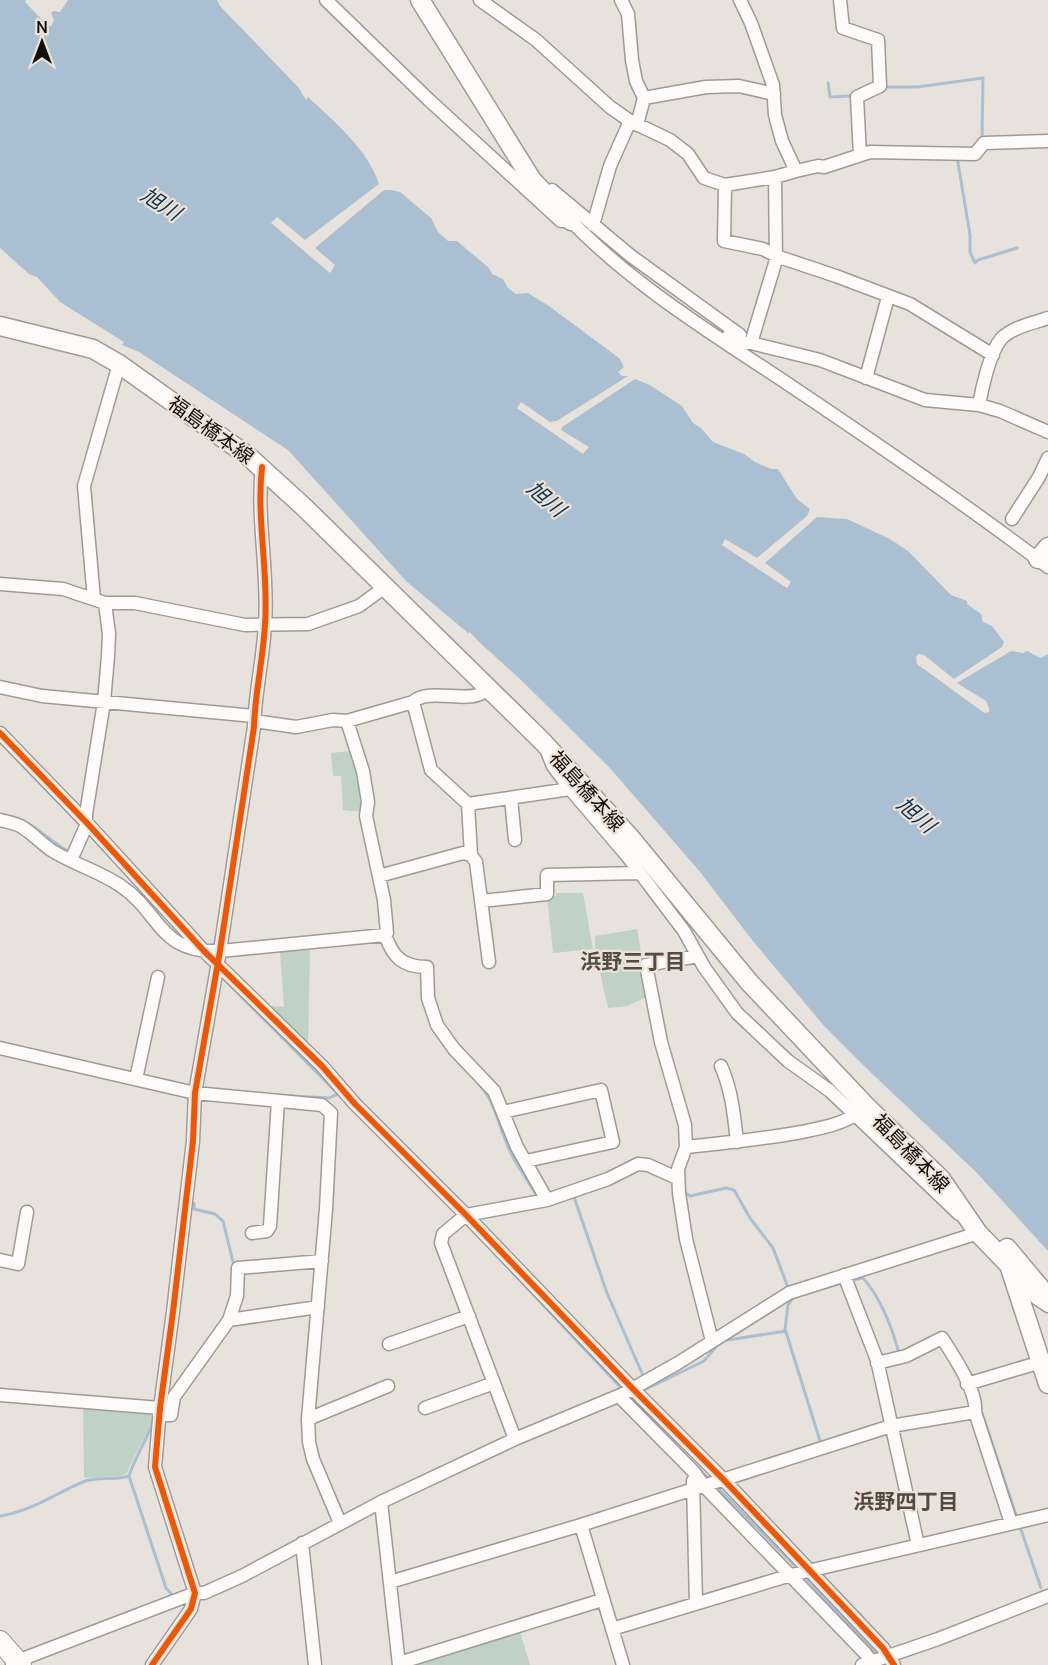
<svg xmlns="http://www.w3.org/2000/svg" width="1048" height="1665" viewBox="0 0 1048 1665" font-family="Manrope,'Noto Sans JP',sans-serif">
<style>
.green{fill:#c0d2c5}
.water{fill:#aac0d2}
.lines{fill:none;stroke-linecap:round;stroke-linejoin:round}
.stream{stroke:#aac0d2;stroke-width:3}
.street-casing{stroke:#9f9a96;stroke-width:15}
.secondary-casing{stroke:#9f9a96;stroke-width:21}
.primary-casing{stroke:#9f9a96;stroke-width:22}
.street{stroke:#fcfbfa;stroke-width:12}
.secondary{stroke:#fcfbfa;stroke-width:18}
.primary{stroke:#fcfbfa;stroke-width:20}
.cycleway-casing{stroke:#ede2d7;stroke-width:10}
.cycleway{stroke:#e8590c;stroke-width:6}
.labels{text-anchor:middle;stroke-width:4.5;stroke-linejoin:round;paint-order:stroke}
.street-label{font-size:20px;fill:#120e0b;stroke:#ede2d7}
.water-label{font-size:21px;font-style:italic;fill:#0b3451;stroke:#ede2d7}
.neighbourhood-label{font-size:21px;font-weight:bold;fill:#544a42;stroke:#ede2d7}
</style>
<rect width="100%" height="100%" fill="#e8e2dc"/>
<path class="green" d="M351,751L358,773L363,812L343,810L341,776H333L331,753Z
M556,893H583L593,949L553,953L547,896H556Z
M637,929L649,996L627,1006L608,1008L595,950V936Z
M310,950L308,1047L270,1010L272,1006L284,1007L280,952Z
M83,1405L155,1412C148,1434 135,1452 127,1473L120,1476L84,1478Z
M520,1632L530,1665H409Z"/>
<path class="water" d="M0,0H26L25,2L47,25L51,26L54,20L51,13L54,11L60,12L68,0H217L220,6L299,88L306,100L308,97C333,120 369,151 379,184L305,240L277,217L271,223L330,273L335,265L315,248L384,190H391L400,192L431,218L438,232L448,241H457L489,268L492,274L503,279L508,288L516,294L528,293L549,306L619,358L624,367L618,372L622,376H628L557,421L550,422L521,402L517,408L583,454L589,447L561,430L562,427L635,379L650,385L682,406L693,423L701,428L713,442L744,454L755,462L771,469H778L797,499L810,509L807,516L757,558L725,539L722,545L787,588L791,582L765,563L817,517L847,519L890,539L908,551L951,595L967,601V604L981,614L983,622L992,626L1004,642L1002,647L954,679L924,655L919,654L916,657L917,664L983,712L986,713L990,711L986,701L957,683L1011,651L1023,653L1027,651L1041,658L1048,654V1251L976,1172L865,1067L825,1027L752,940L701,873L609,767L522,681L478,641L470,632L468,633L406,581L288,450L139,352L122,345L124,342L60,302L37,277L29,274L0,248Z"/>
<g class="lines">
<path class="stream" d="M828,83L830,97L850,96
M887,87H917L983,78L982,141
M957,157L970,235V252L975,263L978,260L1017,248
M76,705L99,707
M0,742L82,827
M8,816C33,820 49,842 71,853
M87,832L113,860
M394,941L400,952L414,961
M220,975L342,1098
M437,1035L449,1051
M477,1082C497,1103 498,1127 510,1151C517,1166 528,1181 537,1196L539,1195
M278,1095L329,1098L338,1094
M684,1192L690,1196L726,1188L734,1190L750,1218L773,1248L789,1290
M573,1194L607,1293L644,1378
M194,1203V1209L215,1214L223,1221L234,1266
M512,1272L623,1390
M848,1281L863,1278C880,1297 892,1328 899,1353
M811,1292L842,1283
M793,1298L788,1305L785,1329L821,1444
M640,1392L704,1361L721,1341L786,1331
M627,1394L681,1450
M982,1413L1017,1518
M153,1421C147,1441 135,1456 129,1476L166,1588L175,1598
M698,1468L710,1480
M715,1485L799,1570
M0,1516C32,1511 54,1494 83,1482C97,1476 114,1481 129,1476
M1019,1524L1041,1588
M805,1577L878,1656"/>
<g class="street-casing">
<path id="street" d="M326,0L429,100L561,221H571C634,286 713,334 788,384C876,443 964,503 1048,567
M480,0L536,40L610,107L630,121L670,140L688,154L704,178L725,185L775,177L796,171L782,141L775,115L773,85L751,23L740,0
M621,0L628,14L632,60L636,81L644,98L637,125
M840,0L843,28L878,40L880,86L857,97L860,155
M644,98L706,87L739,86L774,94
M796,171L818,166L824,167L870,152L975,154L984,143L1048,141
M725,185L724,241L763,249L779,257L836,276L910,304L993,355
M552,190L631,256L740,335
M593,225L610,166L630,121
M729,335L742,343H751L820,360L925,400L979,405L1000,411L1048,432
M751,343L776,260L775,177
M866,378L888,297
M979,405C982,388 990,352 1001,339C1012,327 1034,323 1048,318
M1012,519L1039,477L1048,458
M0,584L63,589L105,603H135L245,625L308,624L359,606L385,587
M94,599L84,486L119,364
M0,687L42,696L254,716
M413,702L431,770L468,804L471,855
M254,721L296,727L333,720L347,721L413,702C427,688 464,702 480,694C482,693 485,690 487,688
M347,721L363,771L368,802L366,816L384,900L387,933L385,935C393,957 402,967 427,967L428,998L437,1025L454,1049L494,1091L517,1147L547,1200
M0,733L87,823L204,951L322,1066L355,1104L466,1215L633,1389L723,1479L883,1648L894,1665
M548,754L553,766L570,789L628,857L684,931L704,967L737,1013L788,1061L830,1091L959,1214
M511,798L515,840
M468,804L570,789
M0,820C7,822 16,823 22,827C32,833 41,843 51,850C73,864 99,871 121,886C162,914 158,953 220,951L385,935
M71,860L86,826V814L104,702L108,656L109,634L105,603
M379,876L463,853L471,855L476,862L489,962
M481,901L547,894V875L640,873
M0,1048L195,1093L322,1105L331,1113L326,1209L308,1419L309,1442L313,1459L340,1523
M721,1066C732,1091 734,1115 737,1142
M136,1079L158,977
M503,1112L601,1090L613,1142L526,1161
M686,1147L685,1125L661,1042L646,965L698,956
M252,1233L267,1231L270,1226L278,1101
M0,1260L18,1264L27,1212
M1015,1273L1036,1298L1048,1306
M844,1275L877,1360L918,1545
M229,1320L318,1307
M712,1341L686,1239L679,1193L678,1169L686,1147C725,1143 763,1139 802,1132C820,1128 839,1125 855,1115
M389,1344L469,1316
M877,1363L906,1356L942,1338C953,1355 978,1392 975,1412
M967,1384L1041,1362
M0,1395L160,1408
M619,1396L693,1471L704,1486L865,1653L874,1665
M425,1408L494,1383
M159,1415H171L174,1397L229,1320L237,1296L238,1268L322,1261
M308,1419L388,1386
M515,1439L441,1243L443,1234L466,1215L547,1200L608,1179L638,1164L648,1165L677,1178
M693,1481L696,1603
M381,1502L399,1665
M581,1525L623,1665
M302,1543L315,1665
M390,1582L581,1525L891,1426L975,1412L1011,1523
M612,1629L791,1575L1048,1515
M399,1663L602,1600
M12,1664L17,1661L195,1593H204L242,1576L381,1502L515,1439L623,1394L678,1363L789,1293L978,1233
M152,1665L191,1609L195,1593L155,1467L160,1408L173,1312L193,1141L195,1093L220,951L254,727C255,693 263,659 265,625C269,572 256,519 262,467
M862,1665L938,1639L1048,1596"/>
</g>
<g class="secondary-casing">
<path id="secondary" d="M420,0L532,180L571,221
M0,326L93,349L119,364L248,456L305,508L543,742L629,836L749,982L866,1106L941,1179L978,1233L1009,1265L1048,1384
M1038,559L1048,547
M1007,1248L1048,1297"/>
</g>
<g class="primary-casing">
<path id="primary" d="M0,1641L21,1665"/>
</g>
<use href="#street" class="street"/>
<use href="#secondary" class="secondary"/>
<use href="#primary" class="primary"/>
<g class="cycleway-casing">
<path id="cycleway" d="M0,733L87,823L204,951L322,1066L355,1104L466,1215L633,1389L723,1479L883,1648L894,1665
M152,1665L191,1609L195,1593L155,1467L160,1408L173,1312L193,1141L195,1093L220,951L254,727C255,693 263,659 265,625C269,572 256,519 262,467"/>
</g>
<use href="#cycleway" class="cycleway"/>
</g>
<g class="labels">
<g class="street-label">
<text transform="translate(211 430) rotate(36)" y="7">福島橋本線</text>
<text transform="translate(587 791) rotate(48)" y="7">福島橋本線</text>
<text transform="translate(911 1153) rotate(46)" y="7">福島橋本線</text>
</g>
<g class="water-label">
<text transform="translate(161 204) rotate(33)" y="7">旭川</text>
<text transform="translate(546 499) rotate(41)" y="7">旭川</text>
<text transform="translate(916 815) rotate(41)" y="7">旭川</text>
</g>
<g class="neighbourhood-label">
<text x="633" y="969">浜野三丁目</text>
<text x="906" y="1509">浜野四丁目</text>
</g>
</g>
<g transform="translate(42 42)" stroke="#ede2d7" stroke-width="4.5" paint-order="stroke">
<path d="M0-4.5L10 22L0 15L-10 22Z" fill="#120e0b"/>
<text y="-9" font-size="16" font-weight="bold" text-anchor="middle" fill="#120e0b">N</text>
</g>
</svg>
